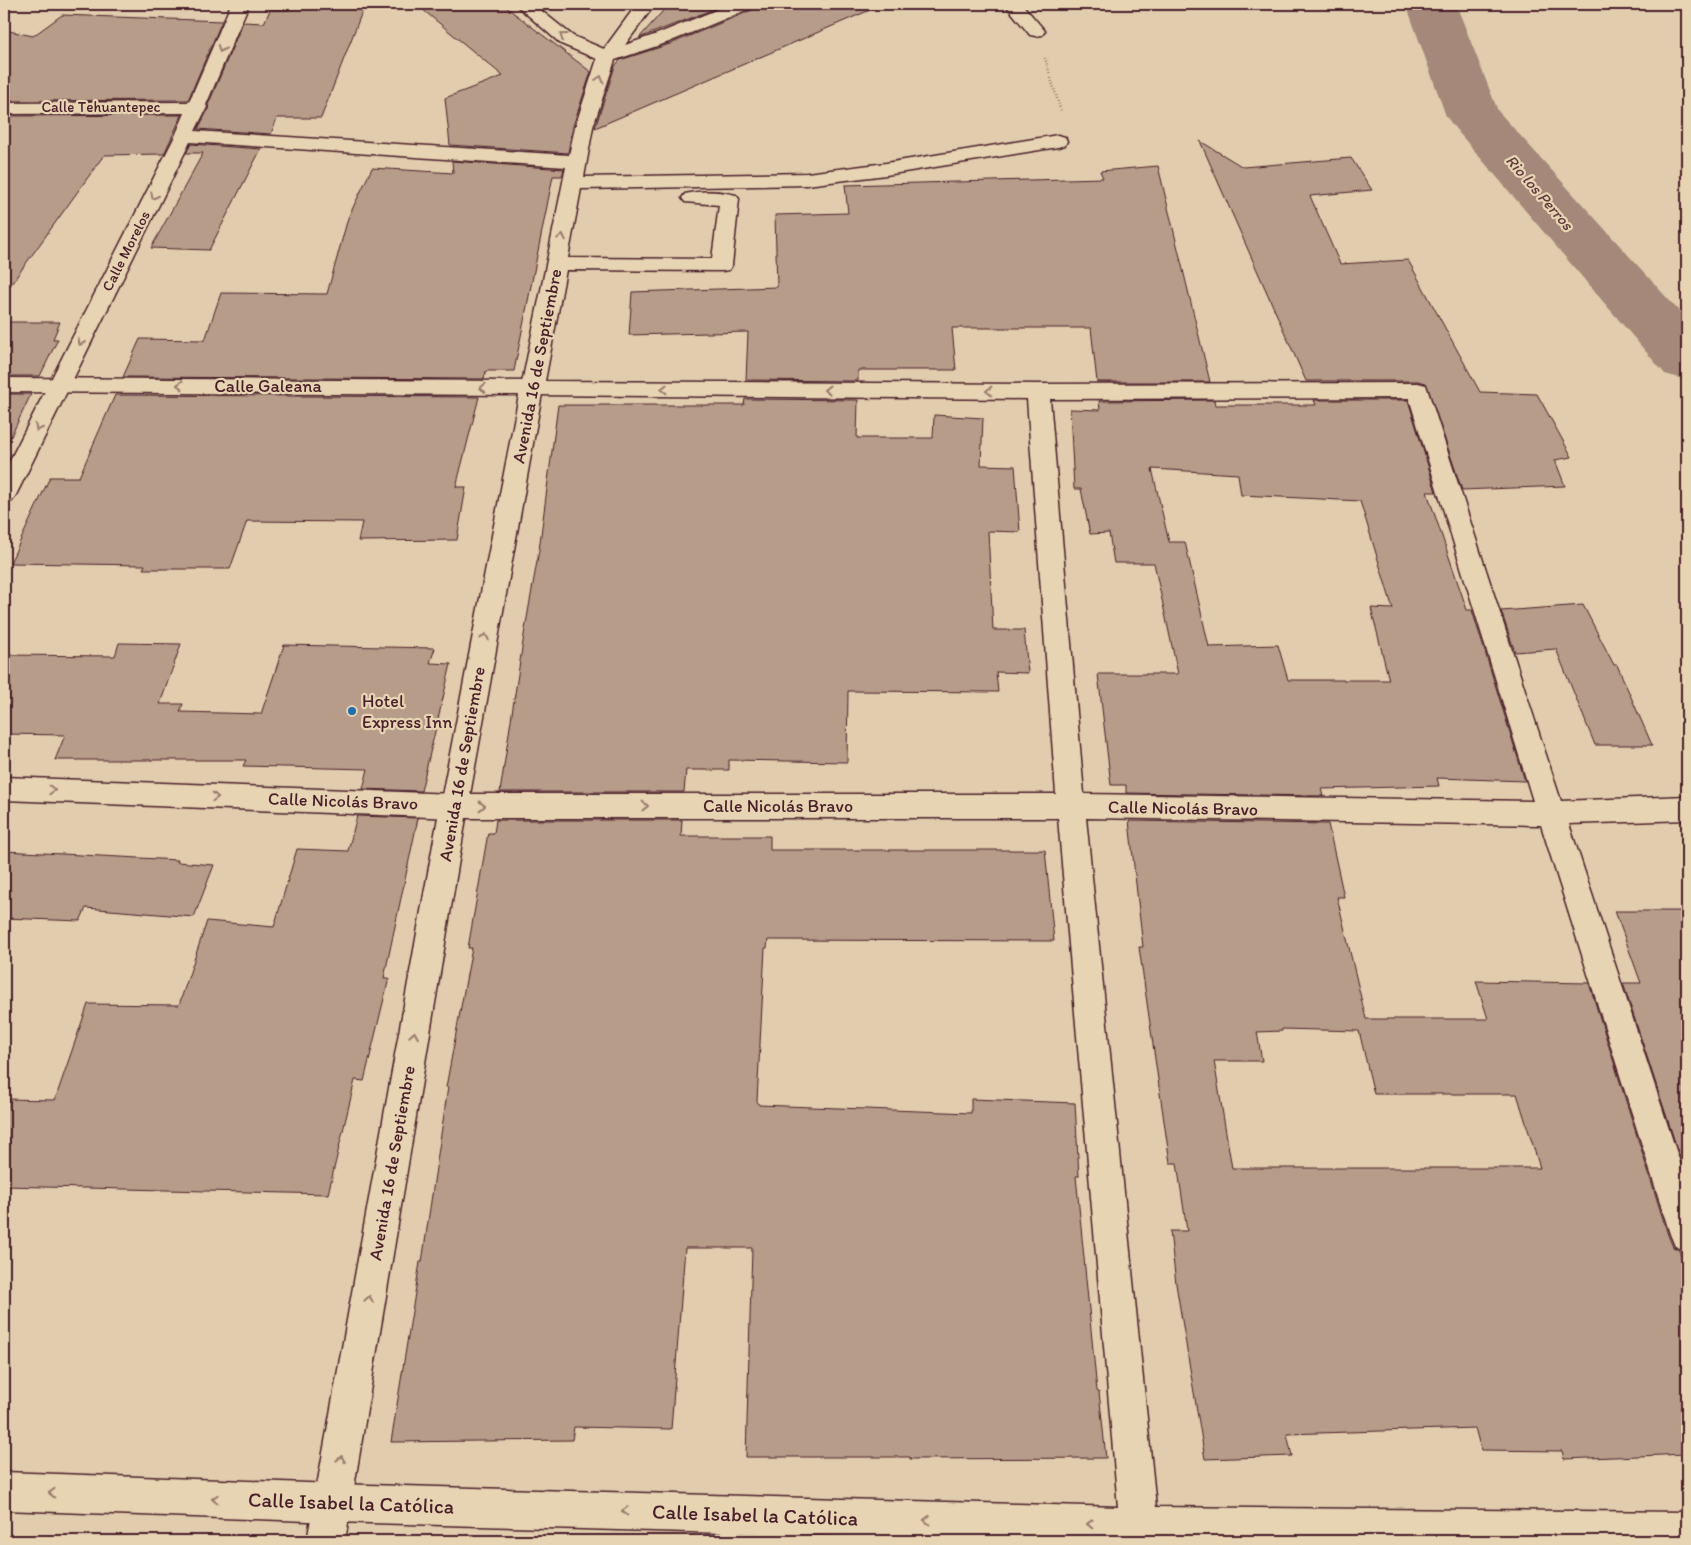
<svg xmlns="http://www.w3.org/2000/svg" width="1691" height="1545" viewBox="0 0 1691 1545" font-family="Itim,sans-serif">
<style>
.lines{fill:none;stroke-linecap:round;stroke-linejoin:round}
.river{fill:#a58879;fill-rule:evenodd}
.building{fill:#b79c89;stroke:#4a1f2b;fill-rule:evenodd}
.minor-casing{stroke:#4a1f2b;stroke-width:3}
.major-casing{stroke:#4a1f2b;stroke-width:3}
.path{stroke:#4a1f2b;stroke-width:2.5;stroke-dasharray:0.5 2.5;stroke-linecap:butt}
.minor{fill:#e7d4b2;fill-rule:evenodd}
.major{fill:#e7d4b2;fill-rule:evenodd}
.oneway{stroke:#987a6e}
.poi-dot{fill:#1f6fb2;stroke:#e7d4b2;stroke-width:2}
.labels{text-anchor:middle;stroke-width:4.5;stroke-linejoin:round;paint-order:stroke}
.far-street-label{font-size:15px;fill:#4a1f2b;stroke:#e7d4b2}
.far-water-label{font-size:16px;font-style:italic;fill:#61393e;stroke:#e7d4b2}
.street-label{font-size:18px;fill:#4a1f2b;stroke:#e7d4b2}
.poi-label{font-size:18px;fill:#4a1f2b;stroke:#e7d4b2;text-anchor:start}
.near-street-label{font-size:21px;fill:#4a1f2b;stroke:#e7d4b2}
</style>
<rect width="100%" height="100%" fill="#e1cdad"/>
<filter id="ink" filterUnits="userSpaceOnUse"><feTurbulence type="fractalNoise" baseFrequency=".02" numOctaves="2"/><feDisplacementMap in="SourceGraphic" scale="10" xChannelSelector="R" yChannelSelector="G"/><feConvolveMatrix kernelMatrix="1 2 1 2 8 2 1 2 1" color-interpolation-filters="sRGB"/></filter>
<g filter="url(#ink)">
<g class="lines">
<path class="river" d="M1406,4H1456L1498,111L1687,320V380L1665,374L1454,127L1446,116Z"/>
</g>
<path class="building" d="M291,4H365L321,118H277L271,134L198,129L209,108L208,105L243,22L264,23L270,10H288Z
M416,4H502L591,72L573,126L568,153L450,145L445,98L503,76Z
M669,4H727L639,38Z
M755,4H884L595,128L615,66L620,60L670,44L752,10Z
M62,15L222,21L188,100L4,101V30L33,36Z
M182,115L164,154L104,155L4,294V116Z
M1200,141L1243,167L1351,158L1372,190L1310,196L1340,264L1408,260L1480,392L1537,394L1572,457L1555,460L1565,486L1462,490L1426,383L1418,381H1306Z
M191,144L261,149L209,250L151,248L203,153H186Z
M452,161L564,169L562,176H553L514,371H486L484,379L123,377L140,339L205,340L221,293L327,294L348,218L372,168L453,173Z
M1158,166L1210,382H1097L1091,328H952L956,370H858V381L746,380L748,332L629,335L632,292L777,287L775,215L848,213L845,185L1103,178L1100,171Z
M4,322H60L53,339H58L40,376H4Z
M4,394H31L4,451Z
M115,395L479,397L456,487H466L457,540L358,541L362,522L247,521L230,569H143L145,565L10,563L50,477H79Z
M745,399L858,400L857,438H933L934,415L983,418L981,465L1015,466L1020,532L988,531L993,630H1024L1028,673L996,672L998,692L848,691L847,762L729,760V770H686L684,792H500L524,635L539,550L558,405H744Z
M1214,400L1215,405H1316L1314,400H1408L1436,492H1427L1467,610H1472L1525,781L1437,778L1439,786L1321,789L1323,796L1126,793V785H1111L1098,674H1178L1154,563H1114L1109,533L1090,534L1081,489H1074L1070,409L1100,410L1099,401ZM1152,469L1238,474L1241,495L1360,501L1393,609L1371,608L1389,680H1288L1278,645L1209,647L1185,542H1169Z
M1583,605L1614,665H1617L1652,745H1595L1556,649L1515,652L1501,611Z
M119,643L181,644L160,704H183L180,712L261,714L284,645L435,648L430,663L451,664L421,791L363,789L368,769L243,766L246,760H55L65,735L4,734V655L115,656Z
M357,816L418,818L384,978H389L364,1081L355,1080L328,1194L4,1186V1099L55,1100L88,1004L179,1005L207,921L274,927L297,849L348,851Z
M496,820H682L681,836H770V850H1045L1054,941L768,940L767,948H765L757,1101L759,1105L971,1113V1099L1075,1103L1079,1176H1076L1097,1391L1099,1392L1106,1458L910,1459V1457H746L752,1248H685L671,1429L574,1427L572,1440L391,1442L420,1262H422L448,1087H446L472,948H468L488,833H494Z
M1129,821L1328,824L1344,897H1337L1366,1019H1488L1476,981L1589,983L1668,1235L1673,1247L1679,1250L1687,1275V1454L1564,1459L1562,1451L1481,1450L1475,1428L1287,1434L1292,1456L1205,1459L1176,1284L1170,1231H1187L1177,1163H1170L1139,947H1143ZM1282,1029L1359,1031L1374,1094H1517L1540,1168H1232L1214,1061H1262L1257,1032L1282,1031Z
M4,851L178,860L177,862L214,865L194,917L86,908L80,921L4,918Z
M1615,911H1687V1179L1623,983H1641Z"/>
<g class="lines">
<g class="minor-casing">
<path id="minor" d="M231,4H249L206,105L207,107L195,131L569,155L575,127L597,59L561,44L515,4H533L573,36L604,49L637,4H655L625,45L657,34L731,4H753L751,8L669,42L615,60L593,127L584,177L807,173L886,163L1058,135L1065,137L1067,141L1065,145L1058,147L886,175L807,185L581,189L568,258L712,259L719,205L685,202L682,198L685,194C700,190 721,191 736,195L739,199L732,265L729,270L722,271L566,270L545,381L1038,384L1418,383L1426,385L1561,801L1687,796V820L1569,824L1687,1184V1251L1675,1246L1670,1234L1541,825L1086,818L1156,1507L1687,1512V1541H1013L334,1522L4,1510V1472L334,1484L1118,1507L1058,818H454L4,800V777L454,794H1056L1027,399L532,395L524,393L521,388L566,167L190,142L16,495L12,501L4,503V472L175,136L185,113L4,114V103L189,102ZM1409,398L1533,801L1084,794L1050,399Z
M1005,4H1022L1045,31L1042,35L1036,36L1030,35Z"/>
</g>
<g class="major-casing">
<path id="major" d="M4,378L532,381L540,383L543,388L468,806L345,1541H307L440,806L519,395L4,392Z"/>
</g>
<path class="path" d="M1045,58L1061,112"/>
<use href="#minor" class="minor"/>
<use href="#major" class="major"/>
</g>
<defs><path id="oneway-chevron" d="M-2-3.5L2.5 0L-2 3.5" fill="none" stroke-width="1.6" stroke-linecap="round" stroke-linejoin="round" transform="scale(1.25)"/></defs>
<g class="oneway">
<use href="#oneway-chevron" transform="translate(563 36) rotate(-144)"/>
<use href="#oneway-chevron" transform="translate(221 49) rotate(112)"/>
<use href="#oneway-chevron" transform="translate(600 79) rotate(-72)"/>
<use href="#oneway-chevron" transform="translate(154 196) rotate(117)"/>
<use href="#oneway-chevron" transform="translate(562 237) rotate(-79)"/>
<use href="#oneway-chevron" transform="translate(81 342) rotate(117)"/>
<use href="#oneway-chevron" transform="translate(180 385) rotate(-180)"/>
<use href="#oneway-chevron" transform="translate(483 388) rotate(-180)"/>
<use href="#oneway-chevron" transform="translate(664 389) rotate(-180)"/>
<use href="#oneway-chevron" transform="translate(827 390) rotate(-180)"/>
<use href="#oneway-chevron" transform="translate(989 391) rotate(-180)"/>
<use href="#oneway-chevron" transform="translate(38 428) rotate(117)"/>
<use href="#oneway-chevron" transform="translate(485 637) rotate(-79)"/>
<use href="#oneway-chevron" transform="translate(52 790) rotate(2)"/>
<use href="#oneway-chevron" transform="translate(215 797) rotate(2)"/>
<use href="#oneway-chevron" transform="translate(482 806)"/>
<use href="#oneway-chevron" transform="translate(645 806)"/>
<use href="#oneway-chevron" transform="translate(414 1035) rotate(-80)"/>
<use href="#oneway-chevron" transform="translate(369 1299) rotate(-80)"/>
<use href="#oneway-chevron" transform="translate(341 1459) rotate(-80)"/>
<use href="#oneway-chevron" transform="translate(52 1493) rotate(-178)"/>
<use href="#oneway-chevron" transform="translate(215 1499) rotate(-178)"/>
<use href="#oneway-chevron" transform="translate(625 1511) rotate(-178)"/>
<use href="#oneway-chevron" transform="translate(927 1520) rotate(-178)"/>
<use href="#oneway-chevron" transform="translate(1090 1524) rotate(-178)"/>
</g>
</g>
<circle class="poi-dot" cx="352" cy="711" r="5"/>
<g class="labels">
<g class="far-street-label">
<text x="101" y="112">Calle Tehuantepec</text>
<text transform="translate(126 251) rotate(-63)" y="5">Calle Morelos</text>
</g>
<g class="far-water-label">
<text transform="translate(1540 192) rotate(49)" y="6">Rio los Perros</text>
</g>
<g class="street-label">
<text transform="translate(537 366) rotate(-79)" y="6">Avenida 16 de Septiembre</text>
<text x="268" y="392">Calle Galeana</text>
<text transform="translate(462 764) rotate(-80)" y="6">Avenida 16 de Septiembre</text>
<text transform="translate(343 801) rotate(2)" y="6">Calle Nicolás Bravo</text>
<text x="778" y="812">Calle Nicolás Bravo</text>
<text transform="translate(1183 808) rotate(1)" y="6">Calle Nicolás Bravo</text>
<text transform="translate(392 1163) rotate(-80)" y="6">Avenida 16 de Septiembre</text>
</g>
<g class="poi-label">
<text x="362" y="707">Hotel<tspan x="362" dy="21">Express Inn</tspan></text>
</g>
<g class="near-street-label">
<text transform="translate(351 1503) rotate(2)" y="7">Calle Isabel la Católica</text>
<text transform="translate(755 1515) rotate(2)" y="7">Calle Isabel la Católica</text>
</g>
</g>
<rect width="1691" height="1545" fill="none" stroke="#e7d4b2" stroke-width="20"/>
<rect x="10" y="10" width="1671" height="1525" fill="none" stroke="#4a1f2b" stroke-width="2" filter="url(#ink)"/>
</svg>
